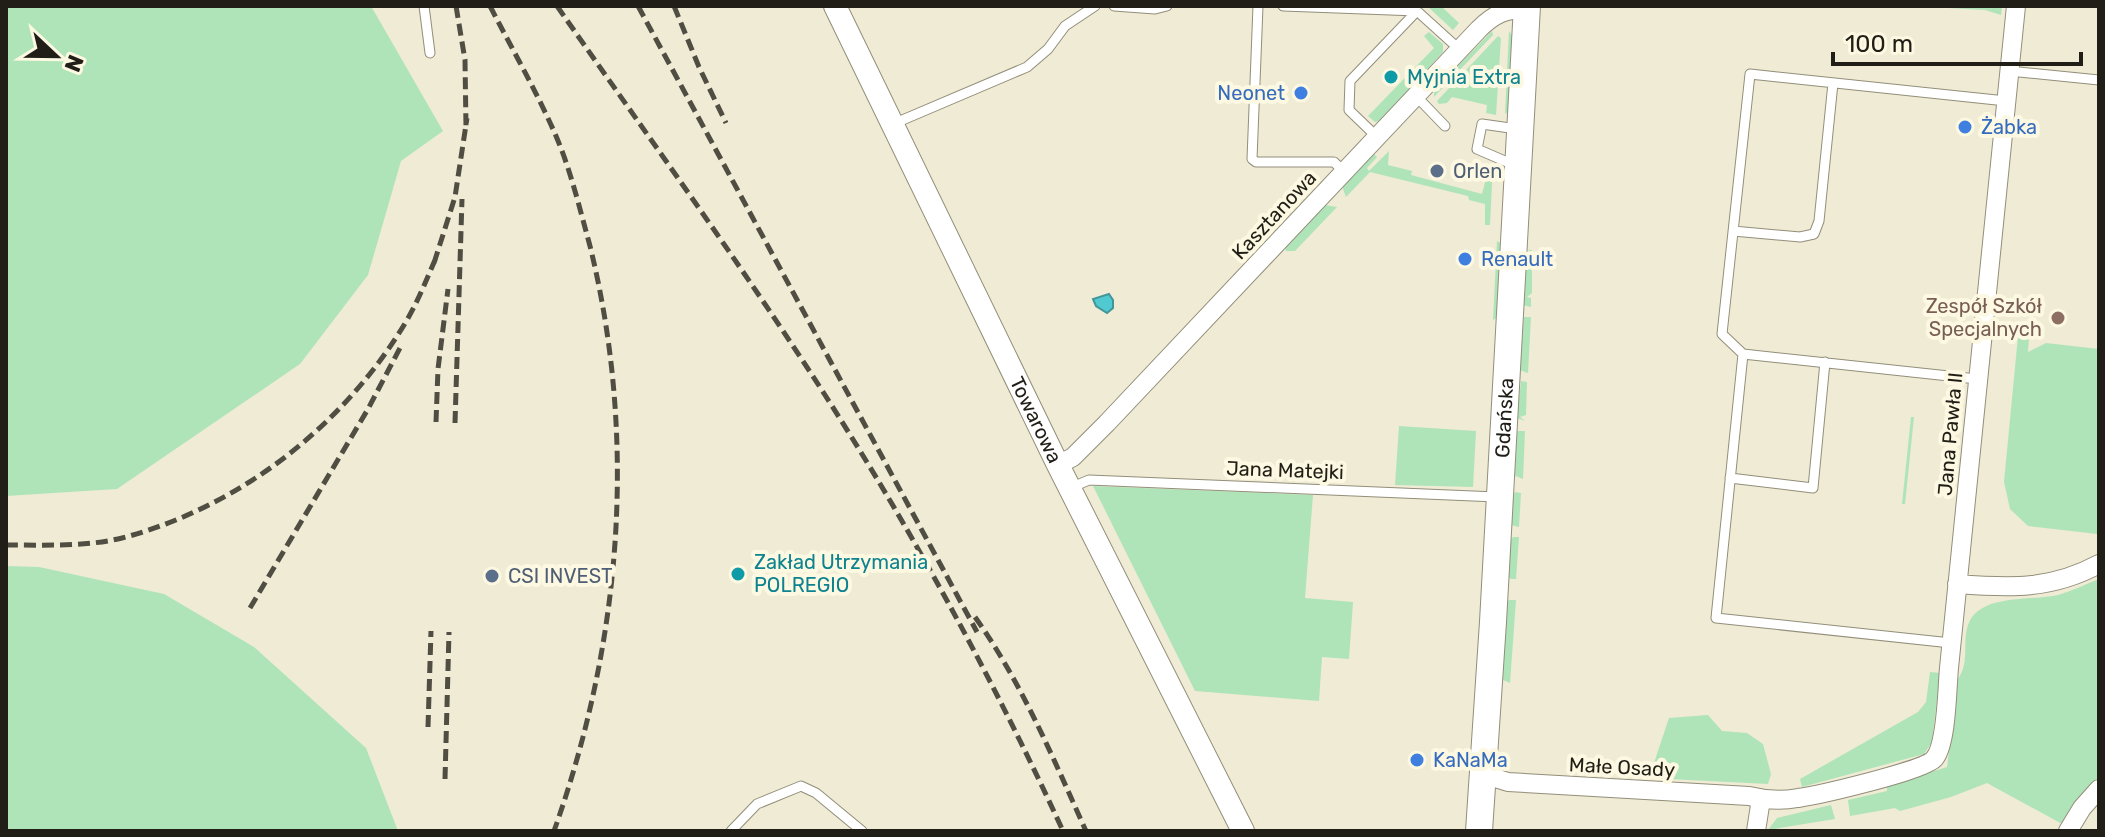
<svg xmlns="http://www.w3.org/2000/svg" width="2105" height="837" viewBox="0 0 2105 837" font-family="Rubik,sans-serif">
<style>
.green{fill:#afe4b9}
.water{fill:#50c9d0;stroke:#429698;stroke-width:2}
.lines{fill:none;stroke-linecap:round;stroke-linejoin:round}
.service-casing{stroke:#928e7a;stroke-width:11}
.minor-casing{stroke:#928e7a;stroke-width:20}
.tertiary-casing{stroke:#928e7a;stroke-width:24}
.secondary-casing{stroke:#928e7a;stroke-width:28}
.service{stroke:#fff;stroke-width:9}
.minor{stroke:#fff;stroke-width:18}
.tertiary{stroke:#fff;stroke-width:22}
.secondary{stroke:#fff;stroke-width:26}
.rail{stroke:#504e42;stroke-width:5;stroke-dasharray:12 6;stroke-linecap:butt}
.culture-dot{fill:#0f9aa8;stroke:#fdf8e1;stroke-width:3}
.shop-dot{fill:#3f7fe0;stroke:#fdf8e1;stroke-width:3}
.service-dot{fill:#5c6f8a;stroke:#fdf8e1;stroke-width:3}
.education-dot{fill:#8d6e63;stroke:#fdf8e1;stroke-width:3}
.labels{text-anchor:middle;stroke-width:8;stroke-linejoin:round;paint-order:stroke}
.culture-label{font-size:20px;fill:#0d838f;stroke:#fdf8e1;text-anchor:start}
.shop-label{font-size:20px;fill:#366cbe;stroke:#fdf8e1;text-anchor:start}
.service-label{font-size:20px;fill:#4e5e75;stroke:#fdf8e1;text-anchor:start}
.street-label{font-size:20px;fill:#201e16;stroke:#fdf8e1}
.education-label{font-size:20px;fill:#785e54;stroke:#fdf8e1;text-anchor:end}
</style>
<rect width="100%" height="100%" fill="#efebd4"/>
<path class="green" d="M6,6H371L443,131L401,161L368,275L300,364L117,489L6,496Z
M1427,6H1441L1459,23L1453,30Z
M1912,6H2002L2001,15L1985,10Z
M1492,31L1493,35L1434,97V90Z
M1509,31L1513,37L1509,111L1505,114Z
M1429,32L1443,44V52L1380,121L1375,122L1368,116L1434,48L1424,36Z
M1498,36L1501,38L1496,115L1486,113L1487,105L1452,97L1447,103L1439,104L1437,101Z
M1389,151L1388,165L1412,171L1411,175L1482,194L1488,171L1493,164L1490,225H1485V204L1469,200L1468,196L1370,172L1346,197L1342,186L1374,154L1377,157L1367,168L1369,171Z
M1325,205L1337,207L1295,251H1286L1285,246Z
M1497,241L1502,244L1498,317L1493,320Z
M1529,250H1532V293L1527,297L1531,298V307L1523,305L1526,253Z
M1524,317H1531L1528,373L1519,370Z
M2018,336L2029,338L2028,352L2046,343L2099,349L2097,534L2028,526L2010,509L2004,482Z
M1521,381L1527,382L1526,415L1520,417L1525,421L1517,418Z
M1911,417H1914L1905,504H1902Z
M1399,426L1476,431L1473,487L1395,485Z
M1518,431H1525L1523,479L1513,475L1516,433Z
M1093,486L1313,495L1305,598L1353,602L1349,659L1322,657L1319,701L1195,691Z
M1515,492L1521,493L1519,527L1511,525L1512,496Z
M1513,537H1519L1516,579H1511L1508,576L1510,541Z
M6,566L39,567L164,594L254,647L366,748L398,831H6Z
M2099,579V776L2081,796L2064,825L1987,783L1951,797L1900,811L1895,808L1850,816L1848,800L1887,791V786L1947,767L1958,679C1970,662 1962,644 1968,625C1979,593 2033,601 2058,595C2072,591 2086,584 2099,579Z
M1509,600H1516L1510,683L1503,680L1506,603Z
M1930,672L1940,673L1932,742L1924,754L1802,787L1800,779L1918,712L1926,702Z
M1708,715L1722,731L1747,733L1763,744L1771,774L1768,784L1649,778L1669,718Z
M1831,805L1835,819L1768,830L1777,818Z"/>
<path class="water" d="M1109,294L1113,300V308L1107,313L1096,306L1093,299Z"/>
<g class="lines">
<g class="service-casing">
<path id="service" d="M424,6L430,53
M1114,6L1155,9L1167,6
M1258,6L1252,159L1256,162H1334L1344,172
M1283,6L1417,11
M2009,71L2099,80
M1416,96L1445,126
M893,124L1027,67L1048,49L1065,26L1095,6
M1377,137L1349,110L1350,81L1417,11L1459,49
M1514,165L1477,149L1482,124L1517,129
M1733,231L1800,237L1814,234L1819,221L1833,83
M1743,354L1977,379
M1730,478L1813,488L1825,362
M1070,488L1089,480L1497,497
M1951,643L1716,618L1743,354L1722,334L1750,74L2006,101
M731,831L757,804L801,786L816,793L862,831"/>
</g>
<g class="minor-casing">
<path id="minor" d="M1058,465L1073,457L1107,423L1479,29C1493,15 1506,8 1527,9
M1957,584C2010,588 2051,590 2099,564
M1482,774L1508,782L1749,796C1765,800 1781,801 1798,798C1819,795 1923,771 1934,759C1947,745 1947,688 1949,668L2016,6
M1756,831L1761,799
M2068,831L2082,808L2099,789"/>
</g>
<g class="tertiary-casing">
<g id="tertiary">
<path id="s1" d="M835,6L1058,465L1243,831"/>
</g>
</g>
<g class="secondary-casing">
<g id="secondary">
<path id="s2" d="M1479,831L1493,622L1527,6"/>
</g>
</g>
<use href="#service" class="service"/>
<use href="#minor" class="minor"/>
<use href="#tertiary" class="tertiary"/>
<use href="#secondary" class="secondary"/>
<path class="rail" d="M456,6L465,60L466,127
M490,6C512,49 537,92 556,136C571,171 580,210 590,246C638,441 621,643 554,831
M557,6C647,135 740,263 825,395C914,534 994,681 1063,831
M638,6L977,632
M674,6L699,67L726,123
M434,263L455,197L467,118
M436,422L438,369L448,289
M455,423L462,199
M6,545C44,545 85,547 122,538C240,507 345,425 407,320C419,299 428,276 438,253
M250,608L368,409L400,348
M975,617C1022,683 1053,758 1086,831
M428,727L431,631
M445,779L449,632"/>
</g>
<g class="culture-dot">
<circle cx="1391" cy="77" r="8"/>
<circle cx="738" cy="574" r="8"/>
</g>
<g class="shop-dot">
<circle cx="1301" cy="93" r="8"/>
<circle cx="1965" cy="127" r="8"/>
<circle cx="1465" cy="259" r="8"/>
<circle cx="1417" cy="760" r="8"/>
</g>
<g class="service-dot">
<circle cx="1437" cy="171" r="8"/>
<circle cx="492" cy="576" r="8"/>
</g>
<circle class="education-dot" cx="2058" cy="318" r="8"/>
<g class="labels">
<g class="culture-label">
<text x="1407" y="84">Myjnia Extra</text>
<text x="754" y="569">Zakład Utrzymania<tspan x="754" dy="23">POLREGIO</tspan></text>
</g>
<g class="shop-label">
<text x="1285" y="100" text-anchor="end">Neonet</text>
<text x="1981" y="134">Żabka</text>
<text x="1481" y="266">Renault</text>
<text x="1433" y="767">KaNaMa</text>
</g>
<g class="service-label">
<text x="1453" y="178">Orlen</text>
<text x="508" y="583">CSI INVEST</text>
</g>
<g class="street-label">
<text transform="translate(1274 215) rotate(-47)" y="7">Kasztanowa</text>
<text dy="7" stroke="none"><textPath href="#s2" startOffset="414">Gdańska</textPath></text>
<text dy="7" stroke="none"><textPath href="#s1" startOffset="460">Towarowa</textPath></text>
<text transform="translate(1950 434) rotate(-85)" y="7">Jana Pawła II</text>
<text transform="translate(1285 470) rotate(2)" y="7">Jana Matejki</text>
<text transform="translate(1622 767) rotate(3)" y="7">Małe Osady</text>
</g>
<g class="education-label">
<text x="2042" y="313">Zespół Szkół<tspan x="2042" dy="23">Specjalnych</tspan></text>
</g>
</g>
<rect width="2105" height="837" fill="none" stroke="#201e16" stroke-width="16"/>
<g transform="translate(56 56) rotate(112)" stroke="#fdf8e1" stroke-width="6" paint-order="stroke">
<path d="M0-6L14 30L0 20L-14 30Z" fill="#201e16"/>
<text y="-12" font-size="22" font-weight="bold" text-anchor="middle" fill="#201e16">N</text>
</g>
<path d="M1833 52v12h248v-12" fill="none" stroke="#201e16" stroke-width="4"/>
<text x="1845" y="52" font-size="24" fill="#201e16" stroke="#fdf8e1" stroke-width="6" paint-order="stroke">100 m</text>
</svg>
